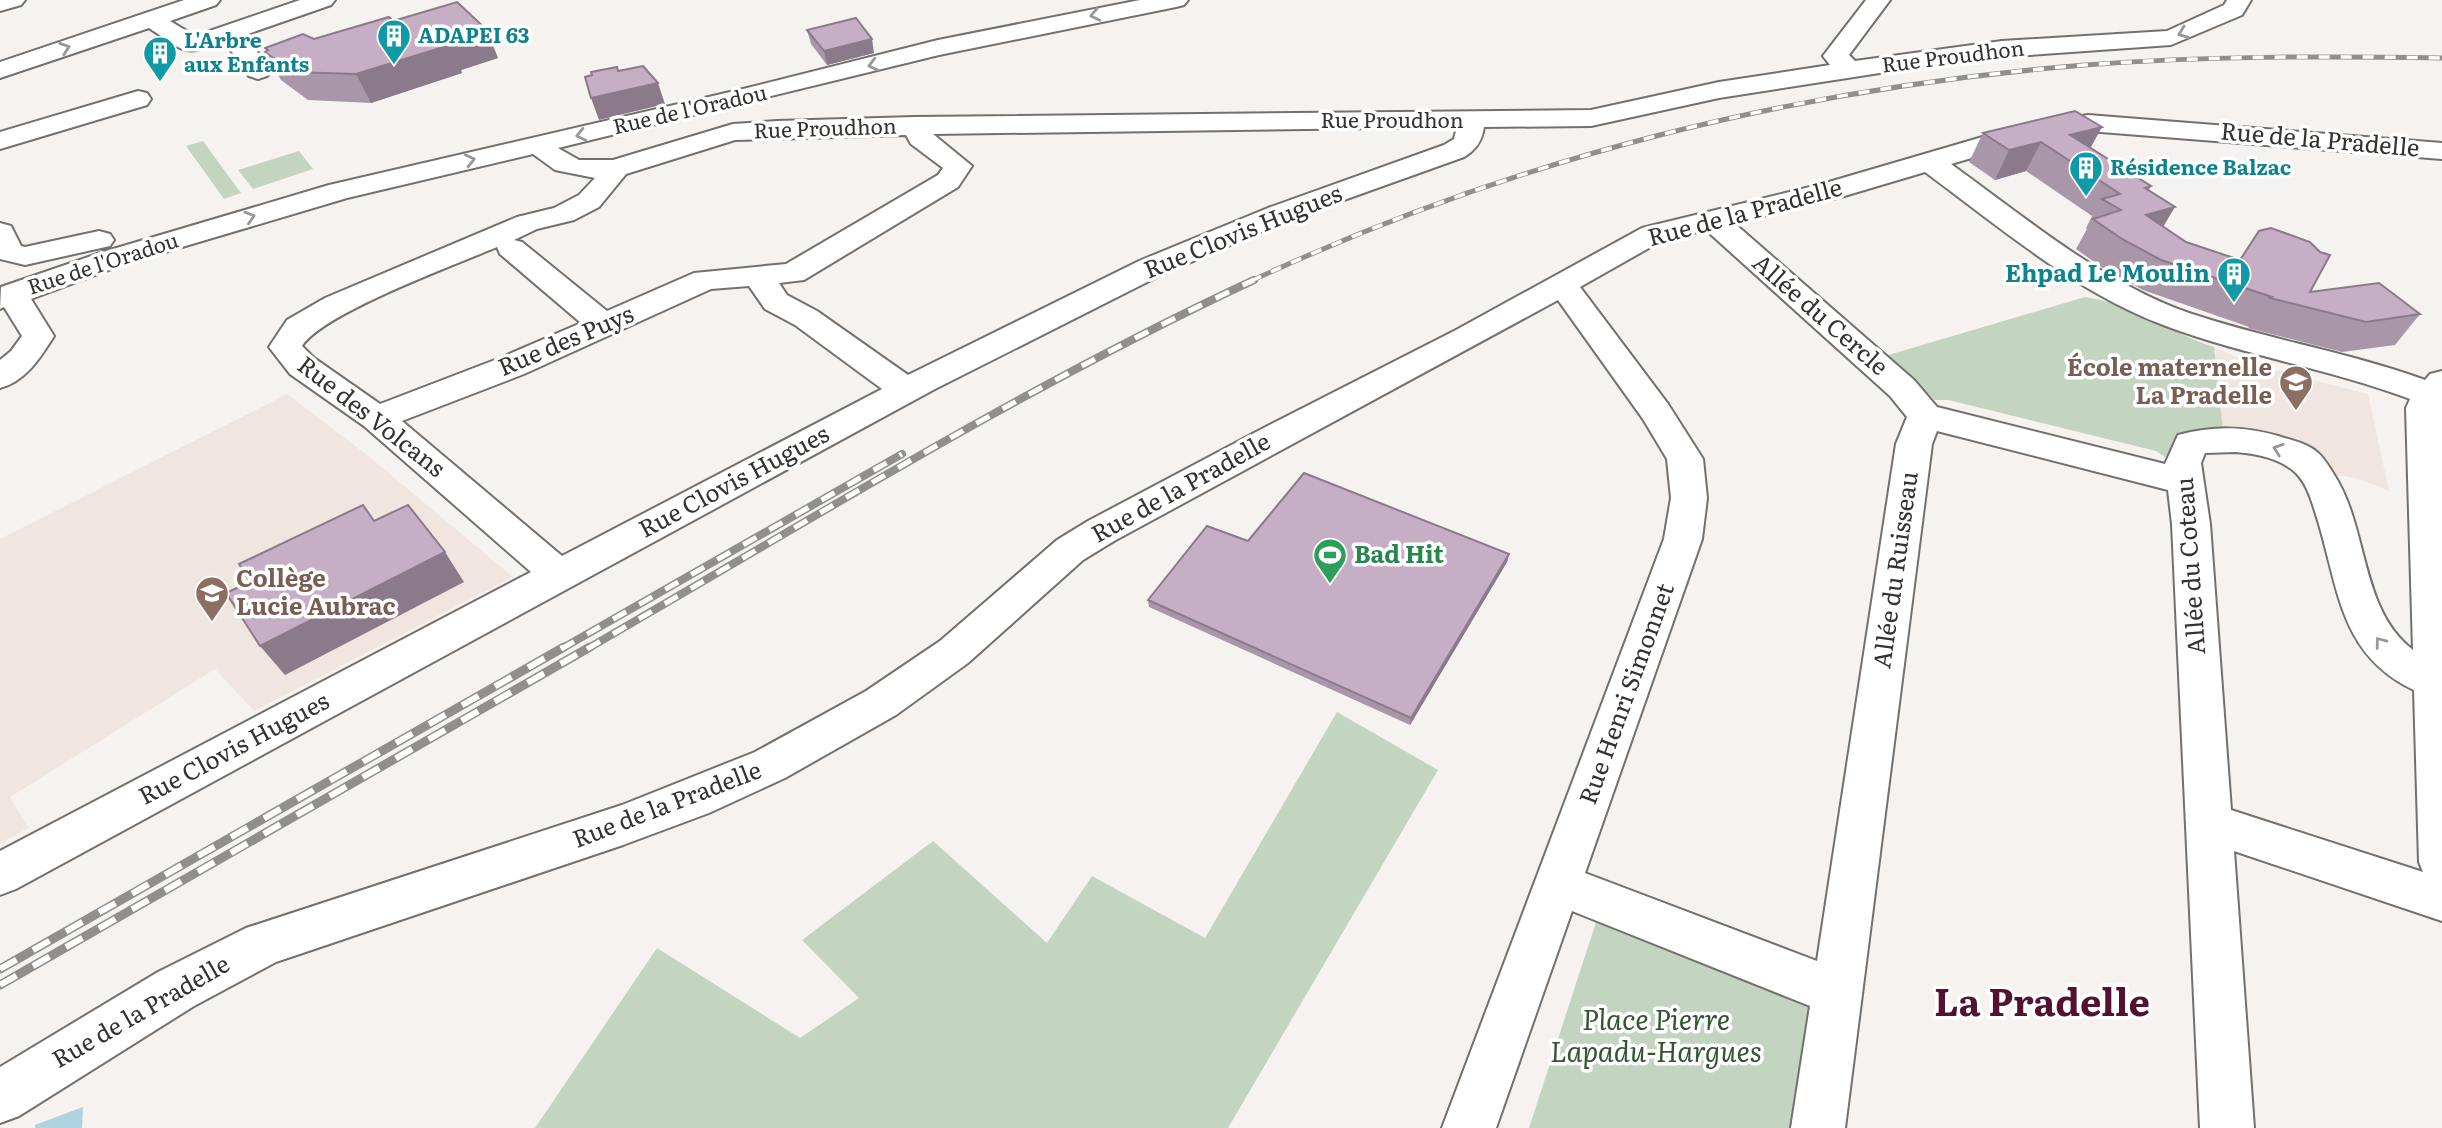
<svg xmlns="http://www.w3.org/2000/svg" width="2442" height="1128" viewBox="0 0 2442 1128" font-family="Literata,serif">
<style>
.built{fill:#f1e5e0}
.green{fill:#c3d5c1}
.water{fill:#b0d2e1}
.lines{fill:none;stroke-linecap:round;stroke-linejoin:round}
.minor-casing{stroke:#73706e;stroke-width:4}
.minor{fill:#fff;fill-rule:evenodd}
.rail-far2-casing{stroke:#918f8d;stroke-width:5}
.rail-far1-casing{stroke:#918f8d;stroke-width:8}
.rail-casing{stroke:#918f8d;stroke-width:9}
.rail-far2{stroke:#fff;stroke-width:3.5;stroke-dasharray:11;stroke-linecap:butt}
.rail-far1{stroke:#fff;stroke-width:5;stroke-dasharray:15;stroke-linecap:butt}
.rail{stroke:#fff;stroke-width:6;stroke-dasharray:19;stroke-linecap:butt}
.wall{fill:#aa96a9}
.shaded-wall{fill:#8b7a8a}
.building{fill:#c6aec5;stroke:#8b7a8a;stroke-width:2}
.oneway{stroke:#999898}
.labels{text-anchor:middle;stroke-width:7;stroke-linejoin:round;paint-order:stroke}
.far-culture-label{font-size:21px;font-weight:bold;fill:#0d838f;stroke:#fff;text-anchor:start}
.far-street-label{font-size:21px;fill:#333231;stroke:#fff}
.street-label{font-size:24px;fill:#333231;stroke:#fff}
.culture-label{font-size:24px;font-weight:bold;fill:#0d838f;stroke:#fff;text-anchor:end}
.education-label{font-size:24px;font-weight:bold;fill:#785e54;stroke:#fff;text-anchor:end}
.leisure-label{font-size:24px;font-weight:bold;fill:#27864d;stroke:#fff;text-anchor:start}
.near-park-label{font-size:28px;font-style:italic;fill:#335530;stroke:#fff}
.near-district-label{font-size:38px;font-weight:bold;fill:#53122f;stroke:#fff}
</style>
<rect width="100%" height="100%" fill="#f5f2f0"/>
<path class="built" d="M2214,347L2255,365L2368,394L2389,491L2360,479L2330,474L2327,463L2223,430Z
M287,394L367,455L513,577L254,711L215,669L10,797L29,828L0,843V539Z"/>
<path class="green" d="M203,141L241,193L224,199L186,146Z
M299,151L313,169L253,189L238,170Z
M2085,297C2131,303 2170,333 2214,347L2223,430L2170,460L2156,451L1948,400H1935L1885,356Z
M1337,712L1438,770L1228,1128H535L657,948L800,1038L859,998L802,940L933,841L1047,943L1092,876L1205,938Z
M1598,916L1818,1000L1797,1128H1529Z"/>
<path class="water" d="M83,1107L82,1128H35V1125Z"/>
<g class="lines">
<g class="minor-casing">
<path id="minor" d="M0,0H25L21,5L0,11Z
M184,0H220L216,5L170,21L195,36L300,0H335L331,5L245,35L271,71L267,76L258,79L249,76L225,42C181,57 186,52 149,28L0,78V62Z
M1140,0H1188L1184,5L1176,7L939,55L558,148L579,160H613L733,124L777,121L914,117L1591,110L1719,82L1830,65L1823,56L1866,0H1890L1849,55L1855,61L2002,41L2167,31L2224,5L2227,0H2251L2242,15L2171,45L2002,57L1912,68L1719,98L1591,126L1484,127C1482,141 1476,150 1464,157L1288,220L1161,275L935,389L16,889L0,895V851L531,572L364,426L290,374L269,347L287,320L325,298L517,217L554,208L579,195L595,178L555,170L533,154L347,198L125,264L31,299L54,336C40,358 26,381 0,388V360L11,351L22,336L4,307L0,309L1,287L103,252L329,185L743,89L938,40ZM1457,127L1454,139L1444,145L1268,208L1139,261L908,375L817,311L787,295L779,283L804,280L958,187L972,166L933,134ZM906,135L911,144L943,168L938,175L786,264L694,273L607,311L522,242L514,240L537,229L574,220L599,207L626,174L735,140ZM497,247L500,254L581,323L500,358L380,404L314,358L302,346C323,313 455,265 497,247ZM749,286L765,309L795,325L882,389L562,556L402,421L524,374L711,289Z
M138,91L147,93L151,99L147,105L0,149V132Z
M2088,115L2442,143V159L2088,131L2033,140L1951,164C2026,218 2101,282 2189,313C2266,339 2348,352 2425,380L2430,374L2442,371V921L2234,851L2254,1128H2200L2172,524L2168,490L1937,431L1932,444L1845,1128H1791L1810,1006L1572,911L1496,1128H1442L1664,539L1671,498L1667,459L1643,419L1558,300L1114,541L1083,560L968,663L896,715L785,778L709,813L623,845L276,962L194,1006L19,1116L0,1123V1067L158,972L246,928L622,805L755,752L866,691L940,641L1057,540L1088,521L1256,432L1456,330L1642,228L1822,184L2020,126ZM1925,172C2001,228 2076,293 2166,326C2246,356 2331,369 2410,399L2406,408L2413,650C2359,609 2369,527 2333,473C2328,465 2324,458 2317,452C2306,443 2291,440 2278,436C2243,426 2213,426 2178,435L2165,464L1937,407L1914,380L1734,223L1841,197ZM1706,230L1890,396L1907,417L1896,444L1817,961L1585,873L1702,539L1707,498L1703,459L1668,404L1580,287L1663,240ZM2236,452C2257,454 2280,458 2296,473C2308,485 2313,505 2318,521C2339,590 2340,655 2414,690L2419,862L2423,872L2231,810L2210,524L2201,463L2205,453Z
M0,223L11,226L21,246L25,247L99,231L110,234L114,240L110,246L25,265L0,259Z"/>
</g>
<use href="#minor" class="minor"/>
<g class="rail-far2-casing">
<path id="rail-far2" d="M1251,281C1518,157 1791,89 2085,65C2204,56 2323,56 2442,58"/>
</g>
<g class="rail-far1-casing">
<path id="rail-far1" d="M561,649L902,454
M587,649C807,522 1024,387 1254,280"/>
</g>
<g class="rail-casing">
<path id="rail" d="M0,969L564,647
M0,985L590,647"/>
</g>
<use href="#rail-far2" class="rail-far2"/>
<use href="#rail-far1" class="rail-far1"/>
<use href="#rail" class="rail"/>
</g>
<path class="wall" d="M393,21L498,58L461,70L462,73L371,103L308,100L281,80L265,52L267,51L265,48L314,39Z
M807,30L874,53L827,65L811,44Z
M1983,133L2091,148L2151,186L2149,190L2163,227L2186,242L2239,260L2259,231L2310,292L2420,314L2395,345L2342,352L2248,328L2249,327L2143,290L2104,269L2076,249L2087,229L2086,228L2092,216L2026,171L1995,180L1969,162Z
M1248,541L1509,554L1507,562L1410,725L1149,607L1148,600Z"/>
<path class="shaded-wall" d="M487,30L498,58L461,70L462,73L371,103L356,74L447,42Z
M872,39L874,53L827,65L824,51Z
M658,83L665,104L599,120L591,98Z
M2102,127L2086,156L2070,135Z
M2041,142L2026,171L1995,180L2009,150Z
M2175,207L2157,237L2146,215Z
M445,552L464,582L285,675L260,646Z
M1509,554L1507,562L1410,725L1411,718Z"/>
<path class="building" d="M457,2L487,30L447,42L450,45L356,74L292,72L265,52L268,50L265,48L303,34L314,39L389,17L393,21Z
M856,18L872,39L824,51L807,30Z
M643,66L658,83L591,98L585,77L592,75L591,72L617,67L618,71Z
M2075,111L2102,127L2070,135L2151,186L2145,188L2175,207L2146,215L2186,242L2240,260L2259,231L2271,228L2310,242L2320,252L2330,255L2310,292L2379,283L2420,314L2366,322L2270,298L2272,297L2161,260L2122,239L2093,219L2121,210L2102,199L2120,194L2041,142L2009,150L1983,133Z
M1304,473L1509,554L1411,718L1148,600L1207,526L1248,541Z
M363,505L374,521L408,505L445,552L260,646L226,593L250,582L239,564Z"/>
<defs><path id="oneway-chevron" d="M-2-3.5L2.5 0L-2 3.5" fill="none" stroke-width="1.6" stroke-linecap="round" stroke-linejoin="round" transform="scale(1.75)"/></defs>
<g class="oneway">
<use href="#oneway-chevron" transform="translate(1095 15) rotate(168)"/>
<use href="#oneway-chevron" transform="translate(2183 33) rotate(159)"/>
<use href="#oneway-chevron" transform="translate(65 48) rotate(-19)"/>
<use href="#oneway-chevron" transform="translate(873 65) rotate(166)"/>
<use href="#oneway-chevron" transform="translate(581 135) rotate(167)"/>
<use href="#oneway-chevron" transform="translate(470 160) rotate(-13)"/>
<use href="#oneway-chevron" transform="translate(250 217) rotate(-17)"/>
<use href="#oneway-chevron" transform="translate(2278 449) rotate(-161)"/>
<use href="#oneway-chevron" transform="translate(2380 642) rotate(-127)"/>
</g>
<defs>
<g id="building-pin" transform="scale(1.75)"><path d="M0 17L-7.5 6A9.5 9.5 0 1 1 7.5 6Z" fill="#0f9aa8" stroke="#fff"/><path d="M-4-6H4V6H1V3H-1V6H-4ZM-2.5-4.3h1.7v1.8h-1.7ZM.8-4.3h1.7v1.8H.8ZM-2.5-1h1.7V.8h-1.7ZM.8-1h1.7V.8H.8Z" fill="#fff"/></g>
<g id="school-pin" transform="scale(1.75)"><path d="M0 17L-7.5 6A9.5 9.5 0 1 1 7.5 6Z" fill="#8d6e63" stroke="#fff"/><path d="M0-5L7-2L0 1L-7-2ZM-4 1L0 2.5L4 1V4Q0 6-4 4Z" fill="#fff"/></g>
<g id="stadium-pin" transform="scale(1.75)"><path d="M0 17L-7.5 6A9.5 9.5 0 1 1 7.5 6Z" fill="#2e9e5b" stroke="#fff"/><path d="M0-5a6.5 5 0 1 0 0 10a6.5 5 0 1 0 0-10ZM-3.5-1.8h7v3.6h-7Z" fill="#fff"/></g>
</defs>
<g fill-rule="evenodd">
<use href="#building-pin" x="394" y="36"/>
<use href="#building-pin" x="160" y="53"/>
<use href="#building-pin" x="2086" y="168"/>
<use href="#building-pin" x="2234" y="274"/>
<use href="#school-pin" x="2296" y="382"/>
<use href="#stadium-pin" x="1330" y="555"/>
<use href="#school-pin" x="212" y="593"/>
</g>
<g class="labels">
<g class="far-culture-label">
<text x="418" y="43">ADAPEI 63</text>
<text x="184" y="48">L'Arbre<tspan x="184" dy="24">aux Enfants</tspan></text>
<text x="2110" y="175">Résidence Balzac</text>
</g>
<g class="far-street-label">
<text transform="translate(1953 57) rotate(-7)" y="7">Rue Proudhon</text>
<text transform="translate(690 110) rotate(-13)" y="7">Rue de l'Oradou</text>
<text x="1392" y="128">Rue Proudhon</text>
<text transform="translate(825 129) rotate(-2)" y="7">Rue Proudhon</text>
<text transform="translate(103 264) rotate(-18)" y="7">Rue de l'Oradou</text>
</g>
<g class="street-label">
<text transform="translate(2320 140) rotate(5)" y="8">Rue de la Pradelle</text>
<text transform="translate(1745 213) rotate(-15)" y="8">Rue de la Pradelle</text>
<text transform="translate(1243 232) rotate(-22)" y="8">Rue Clovis Hugues</text>
<text transform="translate(1820 315) rotate(41)" y="8">Allée du Cercle</text>
<text transform="translate(566 341) rotate(-23)" y="8">Rue des Puys</text>
<text transform="translate(371 417) rotate(38)" y="8">Rue des Volcans</text>
<text transform="translate(734 482) rotate(-28)" y="8">Rue Clovis Hugues</text>
<text transform="translate(1181 488) rotate(-29)" y="8">Rue de la Pradelle</text>
<text transform="translate(2191 566) rotate(-94)" y="8">Allée du Coteau</text>
<text transform="translate(1896 570) rotate(-82)" y="8">Allée du Ruisseau</text>
<text transform="translate(1627 694) rotate(-70)" y="8">Rue Henri Simonnet</text>
<text transform="translate(234 749) rotate(-28)" y="8">Rue Clovis Hugues</text>
<text transform="translate(667 805) rotate(-21)" y="8">Rue de la Pradelle</text>
<text transform="translate(141 1012) rotate(-30)" y="8">Rue de la Pradelle</text>
</g>
<g class="culture-label">
<text x="2210" y="282">Ehpad Le Moulin</text>
</g>
<g class="education-label">
<text x="2272" y="376">École maternelle<tspan x="2272" dy="28">La Pradelle</tspan></text>
<text x="236" y="587" text-anchor="start">Collège<tspan x="236" dy="28">Lucie Aubrac</tspan></text>
</g>
<g class="leisure-label">
<text x="1354" y="563">Bad Hit</text>
</g>
<g class="near-park-label">
<text x="1656" y="1030">Place Pierre<tspan x="1656" dy="32">Lapadu-Hargues</tspan></text>
</g>
<g class="near-district-label">
<text x="2042" y="1016">La Pradelle</text>
</g>
</g>
</svg>
